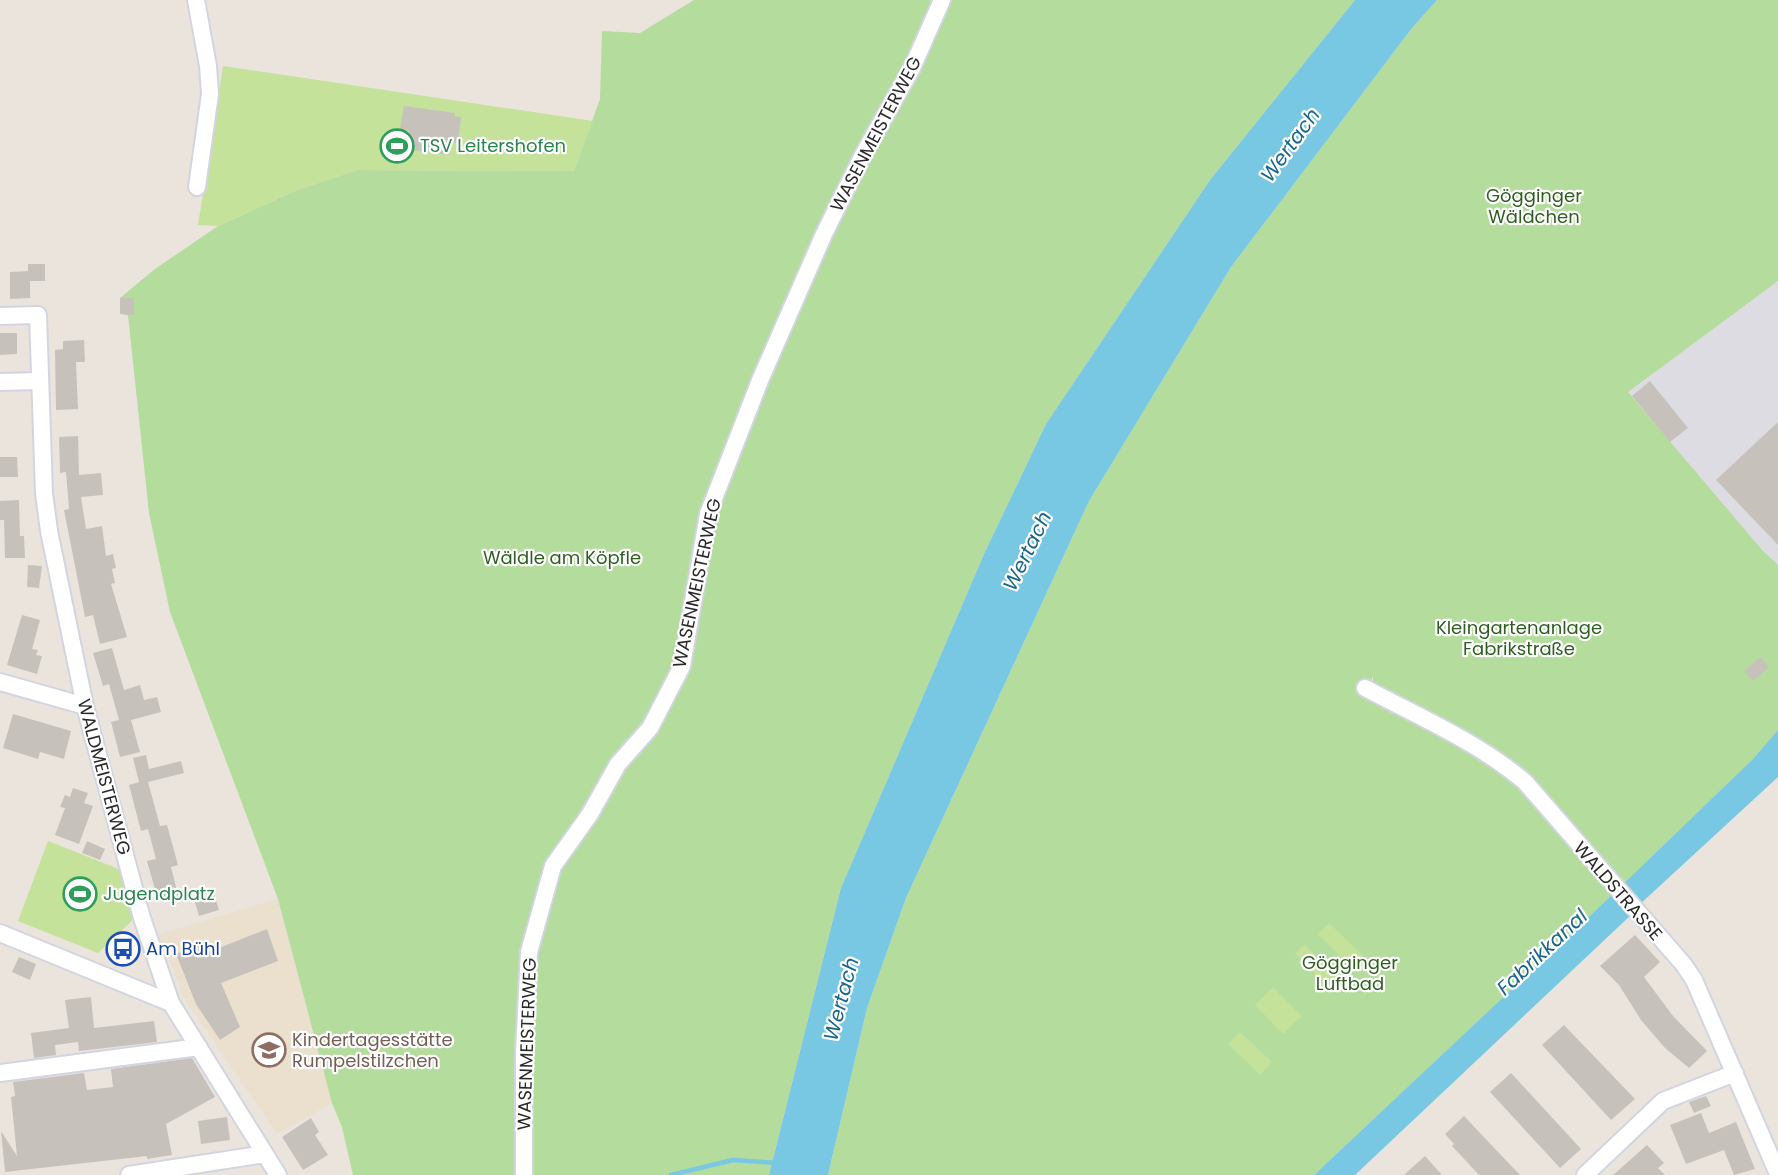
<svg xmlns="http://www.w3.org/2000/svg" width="1778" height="1175" viewBox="0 0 1778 1175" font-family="Poppins,sans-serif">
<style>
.industrial{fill:#dedce3}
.education{fill:#eae0cd}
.green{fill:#b3dc9d}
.pitch{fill:#c4e29a}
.water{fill:#78c8e3}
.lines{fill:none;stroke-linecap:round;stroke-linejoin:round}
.stream{stroke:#78c8e3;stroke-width:4.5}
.building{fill:#c6c2bb}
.minor-casing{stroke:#d2d5e1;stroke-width:20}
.minor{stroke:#fff;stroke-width:16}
.labels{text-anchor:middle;stroke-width:4.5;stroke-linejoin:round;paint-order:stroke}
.street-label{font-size:18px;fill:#292929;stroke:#fff}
.leisure-label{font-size:18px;fill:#27864d;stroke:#fff;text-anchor:start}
.park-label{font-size:18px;fill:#2e5f20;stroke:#fff}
.transit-label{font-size:18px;fill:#164399;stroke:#fff;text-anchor:start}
.education-label{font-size:18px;fill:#785e54;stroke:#fff;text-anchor:start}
.water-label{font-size:20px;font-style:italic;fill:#19668d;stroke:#fff}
</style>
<rect width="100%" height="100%" fill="#eae4dc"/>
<path class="industrial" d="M1778,281V565L1763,551L1628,392Z"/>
<path class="education" d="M278,899L332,1103L277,1134L184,998L159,934Z"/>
<path class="green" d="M694,0H1355L1210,180L1046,424L984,554L841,888L769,1175H353L342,1127L332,1103L278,899L170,612L149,513L128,315L120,314V298L155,269L218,226L297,190L357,170L574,171L600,99L602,31L640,33Z
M1437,0H1778V281L1628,392L1763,551L1778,565V730L1752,760L1621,886L1614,883L1528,781L1475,743L1379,690L1373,684V676L1366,696L1367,693L1506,769L1525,782L1613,894L1314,1175H828L867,1008L906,898L1089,501L1231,267L1412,28Z"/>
<path class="pitch" d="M223,66L593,121L574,171L357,170L297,190L218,226L198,225Z
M48,841L126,872L137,916L98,953L18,921Z
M1329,923L1363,956L1351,967L1318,934Z
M1304,944L1341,982L1332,991L1295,954Z
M1273,987L1302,1016L1283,1034L1255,1005Z
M1240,1032L1272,1062L1260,1075L1228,1044Z"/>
<path class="water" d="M1355,0H1437L1412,28L1231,267L1089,501L906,898L867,1008L828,1175H769L841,888L984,554L1046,424L1210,180Z
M1778,730V777L1638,906L1621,886L1752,760Z
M1613,894L1631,915L1355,1175H1314Z"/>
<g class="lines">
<path class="stream" d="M671,1175L733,1160L777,1163"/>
</g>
<path class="building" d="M404,106L455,113V116L461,117L458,143L451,142L449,155L406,149L409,131L400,129Z
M28,264H45V281H30V298L10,299V272L28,271Z
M120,298H134V315L120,314Z
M0,333H17V354L0,355Z
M84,340L85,362H76L78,409L56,410L55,350L63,349V341Z
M1650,381L1688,428L1670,442L1632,396Z
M1778,422V545L1716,480Z
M78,436L79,475L101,473L103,495L81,497L86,529L102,526L106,556L113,554L116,568L112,569L115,583L111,584L127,637L100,644L93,615L85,617L64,510L69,509L66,472L60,473L59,437Z
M0,457H17L18,477H0Z
M19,500L20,536H24L25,558H5L4,520H0V501Z
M28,565L42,566L39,588L27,587Z
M22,615L40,620L32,649L38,650L36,655L42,656L37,674L7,665Z
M112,648L124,690L140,685L144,700L157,697L161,712L131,720L140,752L120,757L111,722L119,720L109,684L103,686L93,653Z
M1760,657L1769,667L1753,681L1744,671Z
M13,714L71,731L64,759L40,752L38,759L3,748Z
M146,755L149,769L181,761L184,773L148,782L160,826L167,825L178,865L171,867L178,895L158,900L147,861L156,859L148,829L141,831L129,785L139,782L133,758Z
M73,788L88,793L84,803L93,806L79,844L55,835L65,808L60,807L65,795L70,797Z
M87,841L105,849L100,860L82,853Z
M214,894L219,910L199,916L194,899Z
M267,929L278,961L221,983L240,1027L220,1040L196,1004L176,954L205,941L209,952Z
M1635,935L1660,962L1644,977L1673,1016L1707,1051L1689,1068L1665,1048L1641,1020L1619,985L1600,966Z
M19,957L36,964L30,980L12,972Z
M91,997L94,1028L154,1021L157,1042L79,1051L78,1042L55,1045L56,1055L34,1058L31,1033L69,1028L65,1000Z
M1564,1025L1635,1099L1611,1120L1542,1045Z
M192,1058L215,1097L166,1124L172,1155L147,1159V1156L5,1172L1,1131L17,1156L11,1097L15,1096L13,1082L84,1073L87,1090L113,1087L111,1069Z
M1511,1073L1581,1149L1560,1168L1490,1092Z
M1706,1096L1711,1106L1694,1113L1689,1102Z
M1701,1113L1709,1133L1736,1122L1755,1169L1734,1175L1724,1150L1686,1164L1670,1125Z
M1464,1116L1499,1153L1520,1175H1479L1452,1146L1454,1144L1445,1134Z
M227,1117L230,1140L201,1144L198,1121Z
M311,1118L319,1132L315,1135L328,1155L303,1170L282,1137Z
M1647,1145L1664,1163L1658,1168L1665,1175H1613Z
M1425,1156L1442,1175H1404Z"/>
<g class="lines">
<g class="minor-casing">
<path id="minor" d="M196,0L208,66L210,94L197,187
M0,316L38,315L44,493L49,531L85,706L142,918L171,1003L278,1175
M0,382L39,381
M0,682L85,706
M1365,688C1419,717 1478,742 1525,782L1684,965L1694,980L1778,1174
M0,933L171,1003
M0,1073L199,1047
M129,1175L265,1154
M524,1175V1052L529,952L553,866L590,814L618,764L650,728L682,666L708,514L761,378L824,234L864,153L912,68L942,0
M1585,1175L1663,1101L1735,1073"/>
</g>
<use href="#minor" class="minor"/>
</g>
<defs>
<g id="stadium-ring" transform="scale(1.725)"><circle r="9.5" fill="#fff" stroke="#2e9e5b" stroke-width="1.5"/><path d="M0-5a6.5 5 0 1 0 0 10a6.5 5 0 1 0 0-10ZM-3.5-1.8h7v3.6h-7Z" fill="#2e9e5b"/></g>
<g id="bus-ring" transform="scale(1.725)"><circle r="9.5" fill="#fff" stroke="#1a4fb4" stroke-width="1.5"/><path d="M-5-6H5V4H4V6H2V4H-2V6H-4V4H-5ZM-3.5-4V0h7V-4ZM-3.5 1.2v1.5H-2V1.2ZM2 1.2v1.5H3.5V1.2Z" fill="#1a4fb4"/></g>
<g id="school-ring" transform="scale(1.725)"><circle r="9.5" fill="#fff" stroke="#8d6e63" stroke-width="1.5"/><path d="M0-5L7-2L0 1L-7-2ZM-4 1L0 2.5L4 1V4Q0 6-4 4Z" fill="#8d6e63"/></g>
</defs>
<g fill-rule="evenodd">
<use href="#stadium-ring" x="397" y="146"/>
<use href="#stadium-ring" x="80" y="894"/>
<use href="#bus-ring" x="123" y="949"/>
<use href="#school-ring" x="269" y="1050"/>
</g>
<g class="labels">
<g class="street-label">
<text transform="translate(876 134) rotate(-62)" y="6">WASENMEISTERWEG</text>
<text transform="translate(697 583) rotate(-78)" y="6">WASENMEISTERWEG</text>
<text transform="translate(104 777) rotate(75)" y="6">WALDMEISTERWEG</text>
<text transform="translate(1618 891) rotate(49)" y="6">WALDSTRASSE</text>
<text transform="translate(527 1044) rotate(-88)" y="6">WASENMEISTERWEG</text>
</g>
<g class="leisure-label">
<text x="420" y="152">TSV Leitershofen</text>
<text x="103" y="900">Jugendplatz</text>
</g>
<g class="park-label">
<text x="1534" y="202">Gögginger<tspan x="1534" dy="21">Wäldchen</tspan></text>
<text x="562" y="564">Wäldle am Köpfle</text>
<text x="1519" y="634">Kleingartenanlage<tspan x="1519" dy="21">Fabrikstraße</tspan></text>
<text x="1350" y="969">Gögginger<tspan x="1350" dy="21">Luftbad</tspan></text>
</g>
<g class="transit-label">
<text x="146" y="955">Am Bühl</text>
</g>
<g class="education-label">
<text x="292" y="1046">Kindertagesstätte<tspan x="292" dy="21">Rumpelstilzchen</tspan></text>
</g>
<g class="water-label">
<text transform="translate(1290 145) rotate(-54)" y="7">Wertach</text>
<text transform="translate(1027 551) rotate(-64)" y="7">Wertach</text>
<text transform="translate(1542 952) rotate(-43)" y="7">Fabrikkanal</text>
<text transform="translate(841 999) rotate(-75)" y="7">Wertach</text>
</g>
</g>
</svg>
